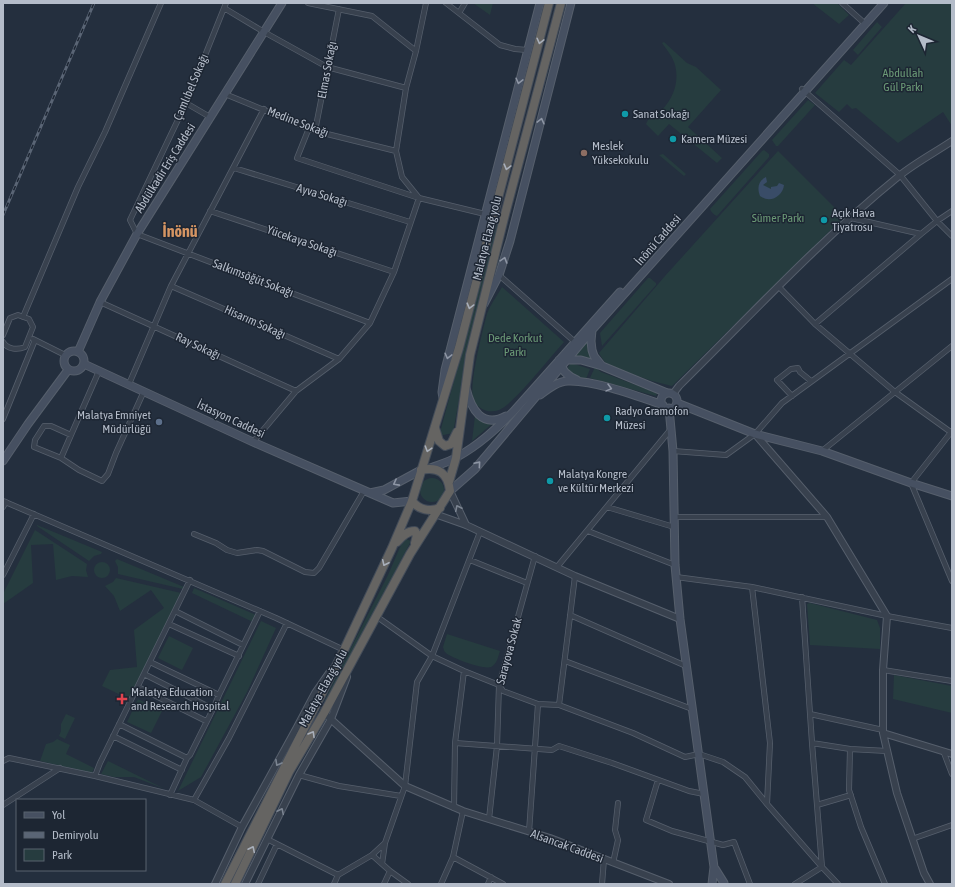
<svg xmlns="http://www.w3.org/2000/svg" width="955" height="887" viewBox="0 0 955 887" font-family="'Asap Condensed',sans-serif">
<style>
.green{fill:#263c3f}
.water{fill:#394c67}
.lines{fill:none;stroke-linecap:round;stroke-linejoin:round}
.minor-casing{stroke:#565f6c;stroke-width:6}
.tertiary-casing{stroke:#565f6c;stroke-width:8}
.secondary-casing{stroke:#565f6c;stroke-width:9}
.trunk-casing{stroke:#434c59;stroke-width:10}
.minor{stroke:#38414e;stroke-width:4.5}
.tertiary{stroke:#38414e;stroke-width:6}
.secondary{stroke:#465061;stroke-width:7}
.trunk{stroke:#656462;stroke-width:8}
.rail-casing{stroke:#5a6575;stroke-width:3}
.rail{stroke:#1d2633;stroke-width:1.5;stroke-dasharray:4.5;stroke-linecap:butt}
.oneway{stroke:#a8afba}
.oneway2{stroke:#8e96a5}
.oneway3{stroke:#7c8592}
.culture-dot{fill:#0f9aa8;stroke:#1d2633;stroke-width:1.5}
.education-dot{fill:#8d6e63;stroke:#1d2633;stroke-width:1.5}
.service-dot{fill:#5c6f8a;stroke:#1d2633;stroke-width:1.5}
.health-dot{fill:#e0444e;stroke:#1d2633;stroke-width:1.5}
.labels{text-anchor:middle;stroke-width:3;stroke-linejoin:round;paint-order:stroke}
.street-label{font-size:12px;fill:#b4bcc9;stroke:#1d2633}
.park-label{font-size:12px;fill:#6b9a76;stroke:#1d2633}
.poi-label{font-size:12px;fill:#b4bcc9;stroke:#1d2633;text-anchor:start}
.district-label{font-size:16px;font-weight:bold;fill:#d59563;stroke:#1d2633}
</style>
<rect width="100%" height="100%" fill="#242f3e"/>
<path class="green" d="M473,3H493L490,15Z
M812,3H837L849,15L839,24Z
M906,3H952V126L943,112L898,143L856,108L852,109L847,104L839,112L815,93L844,60L851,65Z
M877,22L882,27L858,55L853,50Z
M664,42L687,63L696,67L721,90L688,127L722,158L717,163L669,124L658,136L646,124L648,120C668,110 681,87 675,65C673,57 667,50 662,43Z
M808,100L815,105L778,146H776L772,140Z
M764,150L769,154V157L717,216C714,215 711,212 710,209L762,151Z
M778,151L844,217L672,386L652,381L607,365L602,358L599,353L665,276Z
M663,154L686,174L684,176L659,155Z
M498,219L501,220L466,361L453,433L439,436Z
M648,278H650L656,283V285L602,346L600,333Z
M502,287L564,342C551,356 514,404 499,410C489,414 476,409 473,398C469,384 483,329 487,314C490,305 497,296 502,287Z
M588,339L592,361L573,357Z
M571,363L590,369L586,379L575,377L566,370Z
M595,367L601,372L657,393L656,396L590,378Z
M475,416L484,421L493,423L472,441Z
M420 490a12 12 0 1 1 24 0a12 12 0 1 1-24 0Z
M37,525L102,552L101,554L94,556L89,561L37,526Z
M35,530L87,564L86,570L88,577L72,576L56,580L53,544L31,545L33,583L3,604V594Z
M404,538L411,541L328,702L324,701L388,575Z
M117,559L184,587L183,589L118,574V567L115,561Z
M94 570a8 8 0 1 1 16 0a8 8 0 1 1-16 0Z
M116,578L181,593L129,699L102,686L110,670L137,667L134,630L164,608L151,590L120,611L114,596L105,586L113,582Z
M194,588L256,615L253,622L192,593Z
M810,603L877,620L880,628V649L810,645L807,604Z
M261,621L276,628L247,692L201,777L178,791Z
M447,634L500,651C498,657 497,664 491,667C483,670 452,658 446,653C444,651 444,650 443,647Z
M169,636L193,648L182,670L158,658Z
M894,675L952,686V713L893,699Z
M138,699L162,711L151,733L127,722Z
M66,714L75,718L65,739L59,736L61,731V724Z
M57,739L70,745L66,754L94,768L92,773L40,761L46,744L53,742Z
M108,761L165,789L134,777H114L101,774Z"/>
<path class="water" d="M766,177L767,182L763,185L771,189V187L777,186L779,183L784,185C783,196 770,204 760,196C757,188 758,181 766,177Z"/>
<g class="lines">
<g class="minor-casing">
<path id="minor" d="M226,3L186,103L130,220L137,234L370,323
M308,3L372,16L416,51
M446,3L500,45L515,49L527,50
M842,3L862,21
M224,8L264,32L327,67L406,88
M459,13L465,3
M802,89L900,175L937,221L952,236
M225,94L315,131L396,151
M186,103L210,117
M309,128L297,158L419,198L485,214
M315,131L339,9
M234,168L410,222
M210,211L394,272
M851,218L921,234L937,221L952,211
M921,234L815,324L895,392L952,433
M499,275L575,342
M171,286L339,359
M779,287L815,324
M100,302L296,391
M23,317L78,187L105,132L161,3
M3,335L10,318L18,315L29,319L33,327L25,347C18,350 8,350 3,342
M33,339L65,355
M99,371L71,435L51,426H44L35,440L34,447L61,458L79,470L102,481L108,474L116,453L144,391
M129,384L171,286L264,109
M792,396L777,380L791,369L798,368L800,372L811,381
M3,419L35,340
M952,431L911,483L952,581
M253,442L296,391L339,359L370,323L394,272L419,198L402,177L396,151L406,88L416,51L426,3
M673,451L726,455L755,434L782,403L952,279
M822,451L952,346
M61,458L71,435
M3,501L276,618L344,650
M3,507L6,502
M607,507L674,527
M675,517H827
M588,531L675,565
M194,534L216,543L227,550L237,553L257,550L263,551L305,572L314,573L319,568L364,491
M470,560L527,583
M557,567L671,429
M3,575L34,514
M676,577L752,587L887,616L952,628
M752,587L770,743L767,804L822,867L795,884
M802,597L812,743L850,749L849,790L861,827L885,884
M175,611L243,645
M570,615L686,666
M376,616L432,656L464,671L499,685L503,691L538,704L559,705L633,733L685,757L699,754L723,762L745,777L767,804
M169,624L239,656
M565,661L692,709
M150,662L219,695
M883,670L952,681
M144,674L213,709
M138,687L206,721
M559,705L575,576
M810,714L883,730
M119,724L187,758
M113,736L182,770
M455,743L552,750L559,746L612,763L689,791L704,794
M812,743L822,867L838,884
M850,749L887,751
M944,753L952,774
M3,761L9,758L95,776L194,800L242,827
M299,775L339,786L401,796
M95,776L100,763L190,580
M658,780L646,820L672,831L723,845L734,842L750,884
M170,795L187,758L190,755L213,709L219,695L260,611
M194,800L229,738L287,623
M3,805L60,768
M817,805L851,795
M454,808L455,743L464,671
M489,819L497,746L499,685L535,556
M529,832L538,704
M267,839L338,875L334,884
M912,839L952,825
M372,855L390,871L408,884
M453,857L503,884
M613,863L618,840L615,830L618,803
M382,864L385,843
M338,875L372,855L385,843L405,786L417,682L432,656L480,532
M258,884L277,844
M384,884L390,871
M441,884L453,857L463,811
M488,884L491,877
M602,884L604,859"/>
</g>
<g class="tertiary-casing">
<path id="tertiary" d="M673,394L679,386C751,315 820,240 899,176C915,163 934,153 952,141
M755,434L827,517L887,616L883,670V733L897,793L924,873L930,884
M450,491L466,525
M432,513L466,525L575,576L680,619
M324,713L405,786L463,811L550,838L669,884
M883,733L952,754
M215,884L242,827L296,729L315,693L331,670
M245,884L299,775L331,719L347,677"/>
</g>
<g class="secondary-casing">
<path id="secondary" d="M484,304L499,275L510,241L571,3
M592,330L591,341L592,350L594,356L602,366L667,393
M64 361a10 10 0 1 1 20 0a10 10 0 1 1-20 0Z
M78,352L100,302L137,234L282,3
M84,364L253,442L370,493L393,503L412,501
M577,380C567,376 561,370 559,360H581L602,366
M466,388C471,409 482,429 506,416
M661 401a8 8 0 1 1 16 0a8 8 0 1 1-16 0Z
M540,395C548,389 558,381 568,381C594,380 637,396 663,405
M443,398L442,392L445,370L540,3
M677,403L755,434L822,451L911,483L952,496
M669,408L673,451L675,565L680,619L714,867
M3,461L28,424L68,370
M428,469C438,465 449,462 457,457C479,445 496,429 513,412L620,292
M450,491L475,469L592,330L884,3
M370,493L384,490L421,470
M712,884L714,867L724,883"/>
</g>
<g class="trunk-casing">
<path id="trunk" d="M435,428L439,441L445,446L451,444L457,432
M449,482L456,458L470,355L504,218L561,3
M412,501C419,510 430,512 440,508
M397,542C402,536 407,531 415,531L417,535L415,543
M225,884L344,650L392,548L412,501L459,348L549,3
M235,884L289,772L324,713L410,554L450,491C448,474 439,466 421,470"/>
</g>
<use href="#minor" class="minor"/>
<use href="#tertiary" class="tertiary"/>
<use href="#secondary" class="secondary"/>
<use href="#trunk" class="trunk"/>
<g class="rail-casing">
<path id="rail" d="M3,215L94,3"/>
</g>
<use href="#rail" class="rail"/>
</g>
<defs><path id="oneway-chevron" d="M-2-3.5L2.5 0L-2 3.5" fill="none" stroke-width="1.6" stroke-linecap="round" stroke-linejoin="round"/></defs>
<g class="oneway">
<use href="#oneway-chevron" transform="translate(540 41) rotate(104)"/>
<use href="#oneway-chevron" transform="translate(507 167) rotate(105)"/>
<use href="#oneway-chevron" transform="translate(470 306) rotate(105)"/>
<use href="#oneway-chevron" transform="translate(428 449) rotate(107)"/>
<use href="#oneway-chevron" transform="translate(385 563) rotate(115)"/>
<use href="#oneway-chevron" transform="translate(312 734) rotate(-60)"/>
<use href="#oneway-chevron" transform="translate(252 849) rotate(-64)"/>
</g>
<g class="oneway2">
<use href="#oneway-chevron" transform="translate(519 81) rotate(104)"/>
<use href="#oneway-chevron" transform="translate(541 121) rotate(-76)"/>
<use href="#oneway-chevron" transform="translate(504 260) rotate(-73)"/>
<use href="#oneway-chevron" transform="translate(448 356) rotate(104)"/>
<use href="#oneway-chevron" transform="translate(609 388) rotate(15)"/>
<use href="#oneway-chevron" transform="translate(478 464) rotate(-49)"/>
<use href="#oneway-chevron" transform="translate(396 483) rotate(152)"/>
</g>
<g class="oneway3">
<use href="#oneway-chevron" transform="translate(458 508) rotate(-116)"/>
<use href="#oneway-chevron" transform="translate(278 763) rotate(119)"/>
<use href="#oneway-chevron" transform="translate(281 811) rotate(-64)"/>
</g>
<g class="culture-dot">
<circle cx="625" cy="114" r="4"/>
<circle cx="673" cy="139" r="4"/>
<circle cx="824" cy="220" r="4"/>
<circle cx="607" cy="418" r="4"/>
<circle cx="550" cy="481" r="4"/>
</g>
<circle class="education-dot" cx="584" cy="153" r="4"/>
<circle class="service-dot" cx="159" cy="422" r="4"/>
<path class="health-dot" d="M120 693h4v4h4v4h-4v4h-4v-4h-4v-4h4z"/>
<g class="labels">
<g class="street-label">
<text transform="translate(327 70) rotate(-79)" y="4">Elmas Sokağı</text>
<text transform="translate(191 87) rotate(-67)" y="4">Çamlıbel Sokağı</text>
<text transform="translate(298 122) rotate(21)" y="4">Medine Sokağı</text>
<text transform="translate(165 168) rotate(-58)" y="4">Abdülkadir Eriş Caddesi</text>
<text transform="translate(322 195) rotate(17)" y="4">Ayva Sokağı</text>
<text transform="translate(487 238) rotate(-76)" y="4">Malatya-Elazığ yolu</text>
<text transform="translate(658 240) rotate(-49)" y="4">İnönü Caddesi</text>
<text transform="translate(302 241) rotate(19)" y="4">Yücekaya Sokağı</text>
<text transform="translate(253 278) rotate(21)" y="4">Salkımsöğüt Sokağı</text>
<text transform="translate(255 322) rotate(24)" y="4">Hisarım Sokağı</text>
<text transform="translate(198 346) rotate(25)" y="4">Ray Sokağı</text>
<text transform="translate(231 419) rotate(25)" y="4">İstasyon Caddesi</text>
<text transform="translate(509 651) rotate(-75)" y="4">Sarayova Sokak</text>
<text transform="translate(323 688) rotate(-61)" y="4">Malatya-Elazığ yolu</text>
<text transform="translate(567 846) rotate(20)" y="4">Alsancak Caddesi</text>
</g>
<g class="park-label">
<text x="903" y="77">Abdullah<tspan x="903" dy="14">Gül Parkı</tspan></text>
<text x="778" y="222">Sümer Parkı</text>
<text x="515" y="342">Dede Korkut<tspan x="515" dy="14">Parkı</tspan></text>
</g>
<g class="poi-label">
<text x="633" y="118">Sanat Sokağı</text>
<text x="681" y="143">Kamera Müzesi</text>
<text x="592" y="150">Meslek<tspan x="592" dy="14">Yüksekokulu</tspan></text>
<text x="832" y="217">Açık Hava<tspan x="832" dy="14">Tiyatrosu</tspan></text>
<text x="615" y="415">Radyo Gramofon<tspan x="615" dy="14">Müzesi</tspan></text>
<text x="151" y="419" text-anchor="end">Malatya Emniyet<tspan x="151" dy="14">Müdürlüğü</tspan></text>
<text x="558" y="478">Malatya Kongre<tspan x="558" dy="14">ve Kültür Merkezi</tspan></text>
<text x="131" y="696">Malatya Education<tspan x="131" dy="14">and Research Hospital</tspan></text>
</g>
<g class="district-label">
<text x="180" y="237">İnönü</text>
</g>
</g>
<rect width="955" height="887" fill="none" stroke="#b4bcc9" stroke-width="8"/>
<rect x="16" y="799" width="130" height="72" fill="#1d2633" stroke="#59626f"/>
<rect x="24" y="812" width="20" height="6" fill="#465061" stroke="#59626f"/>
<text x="52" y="819" font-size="12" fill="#b4bcc9">Yol</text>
<rect x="24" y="832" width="20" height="6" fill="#5a6575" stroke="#59626f"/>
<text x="52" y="839" font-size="12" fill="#b4bcc9">Demiryolu</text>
<rect x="24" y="849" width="20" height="12" fill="#263c3f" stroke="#59626f"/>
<text x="52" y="859" font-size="12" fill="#b4bcc9">Park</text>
<g transform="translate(919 36) rotate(314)" stroke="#1d2633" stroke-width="3" paint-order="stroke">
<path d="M0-3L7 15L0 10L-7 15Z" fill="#b4bcc9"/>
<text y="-6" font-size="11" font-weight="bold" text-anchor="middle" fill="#b4bcc9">K</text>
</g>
</svg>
